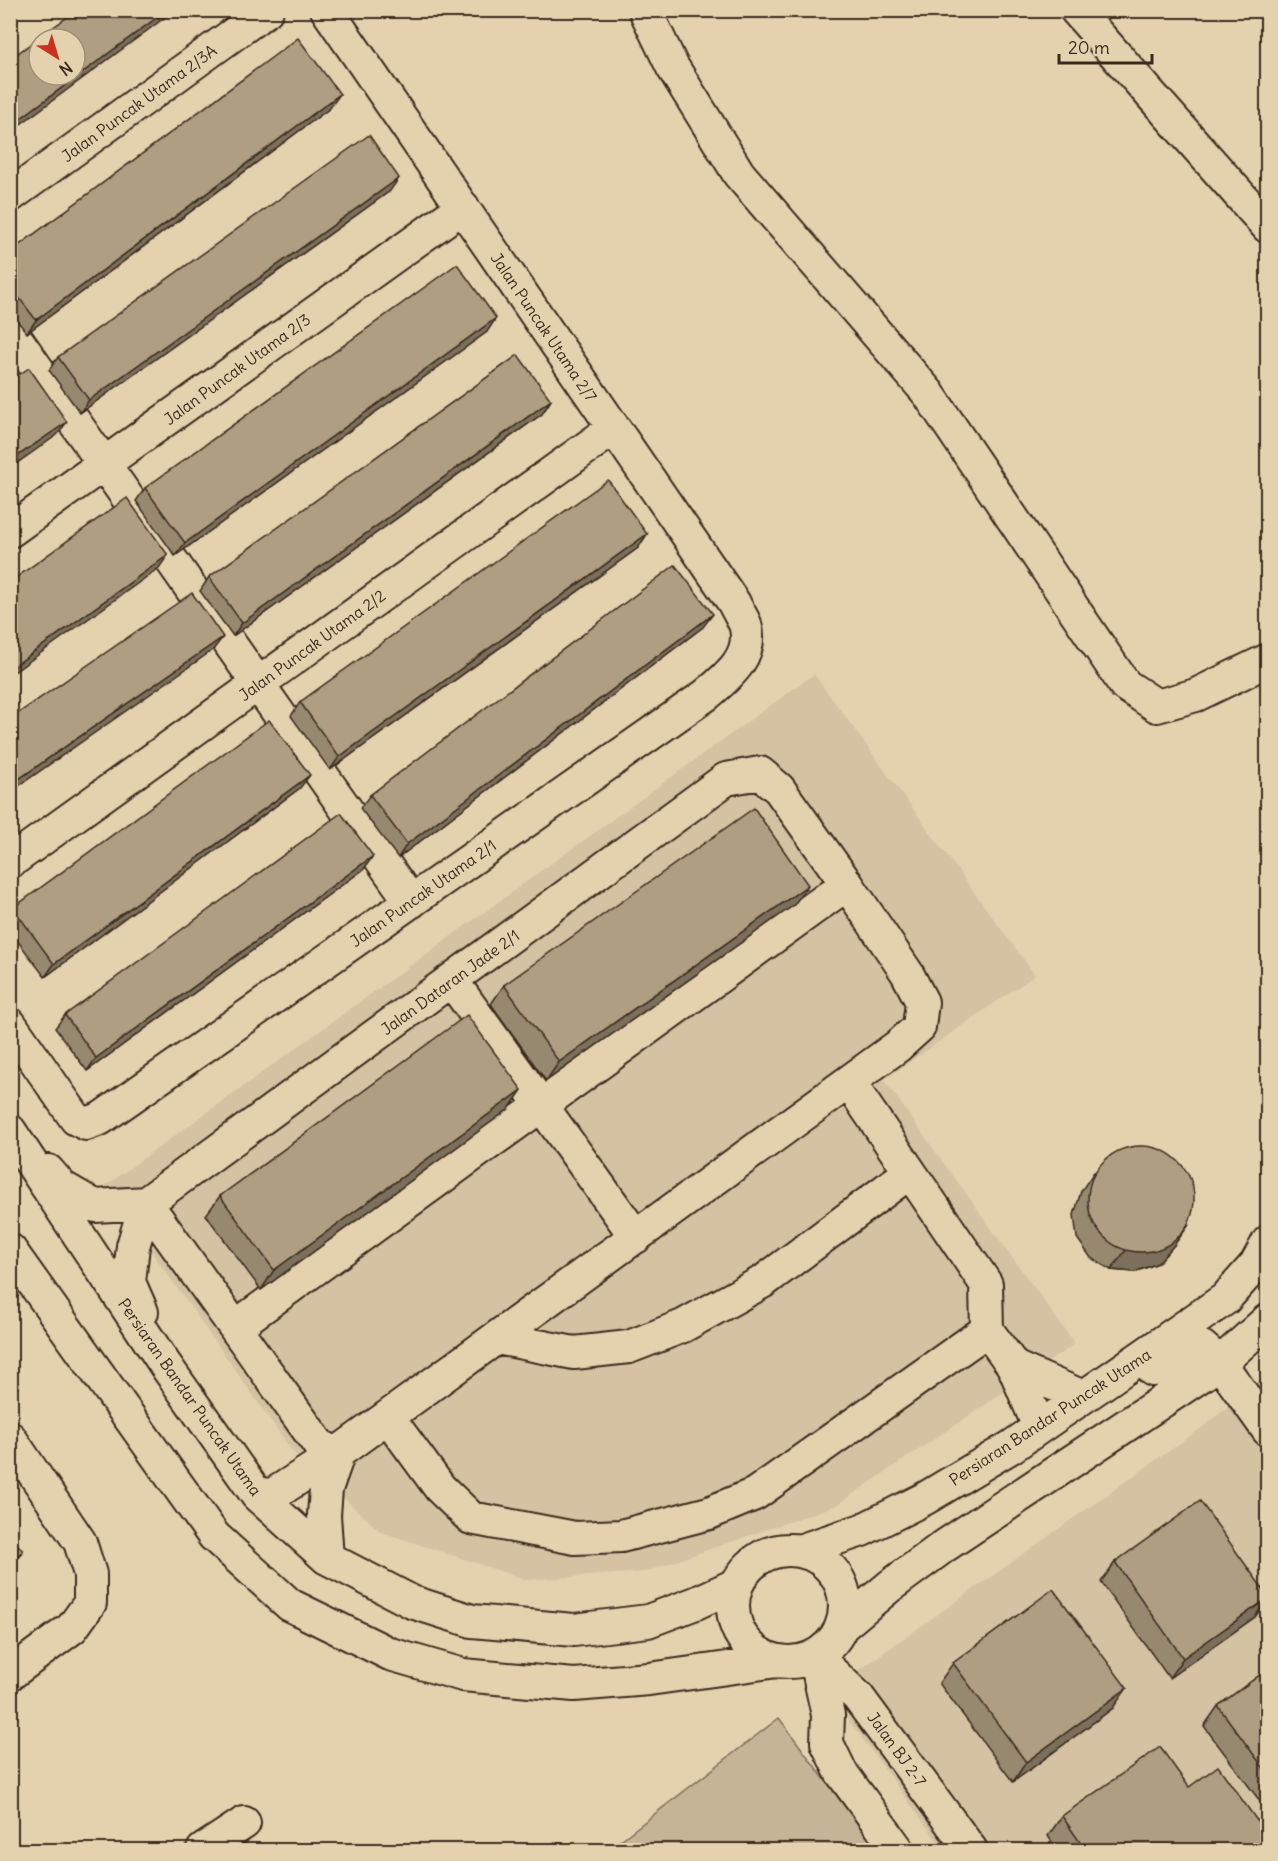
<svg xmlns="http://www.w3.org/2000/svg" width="1278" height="1861" viewBox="0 0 1278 1861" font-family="Delius,sans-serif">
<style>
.built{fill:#d4c2a2}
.green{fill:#c5b495;stroke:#806f5a;stroke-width:1.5}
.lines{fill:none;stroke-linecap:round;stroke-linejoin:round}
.minor-casing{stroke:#3b2a1e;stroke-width:36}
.minor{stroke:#e4d2af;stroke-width:32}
.wall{fill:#978870;stroke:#3b2a1e;stroke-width:1.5}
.shaded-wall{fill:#7b6f5b;stroke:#3b2a1e;stroke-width:1.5}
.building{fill:#b09e82;stroke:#3b2a1e;stroke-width:1.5;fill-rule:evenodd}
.labels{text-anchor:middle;stroke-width:4.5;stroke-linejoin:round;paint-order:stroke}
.street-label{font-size:16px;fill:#3b2a1e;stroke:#e4d2af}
</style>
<rect width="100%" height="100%" fill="#e4d2af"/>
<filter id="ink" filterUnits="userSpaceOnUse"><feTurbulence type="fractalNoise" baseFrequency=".0167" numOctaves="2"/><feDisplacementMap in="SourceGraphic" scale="12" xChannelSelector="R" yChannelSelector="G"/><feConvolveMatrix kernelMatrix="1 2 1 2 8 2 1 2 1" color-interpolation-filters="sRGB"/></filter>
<g filter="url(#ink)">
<path class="built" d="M814,674L1035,975L884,1080L1075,1344L837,1505L645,1572L528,1580L381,1532L293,1452L105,1186Z
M1267,1374V1850H944L828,1692L1207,1424Z"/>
<path class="green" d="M779,1718L877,1850H608Z"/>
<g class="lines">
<g class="minor-casing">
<path id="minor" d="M645,10L672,66L739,174L928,393L1125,685L1157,706L1196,695L1268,660
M1076,10L1268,227
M10,196L267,10
M10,330L411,902
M10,531L463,207
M10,862L614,428
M452,981L636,1237
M10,1024L76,1119L86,1124L100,1119L706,695C727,677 755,656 745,624C742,617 737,610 734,603L327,10
M10,1131L166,1366L257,1495L327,1558L412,1602L472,1621L574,1630L648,1621L696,1603L737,1584
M48,1171L62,1187L95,1206L146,1203
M146,1203L726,779L760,773L779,789L847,884L235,1327
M146,1203L319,1445L329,1450L339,1452
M10,1250L214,1536L290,1605L390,1654L463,1675L574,1685L649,1679L777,1661
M142,1312L129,1282L133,1246L146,1203
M987,1330L1014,1367L1039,1427
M497,1338L574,1353L629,1347L683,1326L764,1281L910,1172
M1014,1367L1083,1397
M1153,1370L1189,1350L1202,1347L1220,1363L1268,1430
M388,1417L440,1488L471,1518L575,1538L621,1536L709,1513L755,1494L987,1330L986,1284L849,1082
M10,1438L80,1542L90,1574V1603L72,1628L10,1674
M257,1495L274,1494L339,1452L898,1046L919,1027L922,1002L907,973L847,884
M802,1550L862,1530L924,1499L1011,1447L1225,1299L1256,1264L1268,1242
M733 1606a56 56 0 1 1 112 0a56 56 0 1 1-112 0Z
M327,1558L324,1515L326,1489L339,1452
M841,1627L890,1586L943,1547L1220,1363L1268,1320
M815,1656L858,1697L971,1850
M815,1656L828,1715L827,1743L841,1772L898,1850
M203,1850L244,1823"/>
</g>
<use href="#minor" class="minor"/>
</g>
<path class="wall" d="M330,108L27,333L10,312V252Z
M390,191L80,413L49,370L58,357Z
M487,332L175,556L136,501L145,488Z
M551,400L542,414L233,636L200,591L209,577Z
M647,534L638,548L330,770L291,716L300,702Z
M703,627L398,858L360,808L370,795Z
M300,788L45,977L10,931V912L13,908Z
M364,869L87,1071L55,1028L65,1015Z
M794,905L546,1081L491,1004L504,985Z
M509,1109L261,1290L206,1215L220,1196Z
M1094,1172L1188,1226L1174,1245L1158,1263L1135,1272L1111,1270L1091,1258L1077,1238L1074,1215L1081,1191Z
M1115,1562L1268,1596V1598L1255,1617L1169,1678L1101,1582Z
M953,1663L1113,1708L1013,1782L939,1683Z
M1268,1669V1812L1204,1726L1218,1706Z
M1189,1787L1268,1851H1058L1048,1836L1062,1816Z"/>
<path class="shaded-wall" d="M167,10H175L10,132V126Z
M340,94L330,108L27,333L36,320Z
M399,178L390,191L80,413L89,400Z
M496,318L487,332L175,556L185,543Z
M551,400L542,414L233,636L242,623Z
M67,422L57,435L10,468V461Z
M647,534L638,548L330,770L339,757Z
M168,555L159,568L10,675V669Z
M713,614L703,627L398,858L407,844Z
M223,637L213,650L10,792V785Z
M310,775L300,788L45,977L54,964Z
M373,856L364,869L87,1071L96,1058Z
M808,885L794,905L546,1081L559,1062Z
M522,1090L509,1109L261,1290L274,1270Z
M1188,1226L1174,1245L1158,1263L1135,1272L1111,1270L1125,1251Z
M23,1551L14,1564L10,1567V1561Z
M1268,1598L1255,1617L1169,1678L1183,1658Z
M1127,1688L1113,1708L1013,1782L1026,1762Z"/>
<path class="building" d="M77,10H167L10,126V59ZM39,39H75V75H39Z
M298,38L340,94L36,320L10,286V252Z
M369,135L399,178L89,400L58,357Z
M457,264L496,318L185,543L145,488Z
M518,355L551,400L242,623L209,577Z
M29,368L67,422L10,461V381Z
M608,480L647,534L339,757L300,702Z
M127,498L168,555L10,669V582Z
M675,565L713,614L407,844L370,795Z
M192,593L223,637L10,785V719Z
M269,720L310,775L54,964L13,908Z
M754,808L808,885L559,1062L504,985Z
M341,813L373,856L96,1058L65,1015Z
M467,1015L522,1090L274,1270L220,1196Z
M1088 1199a53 53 0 1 1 106 0a53 53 0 1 1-106 0Z
M1200,1501L1268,1596V1598L1183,1658L1115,1562Z
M10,1535L23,1551L10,1561Z
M1053,1589L1127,1688L1026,1762L953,1663Z
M1268,1669V1774L1218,1706Z
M1160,1747L1189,1787L1218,1766L1268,1836V1851H1086L1062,1816Z"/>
</g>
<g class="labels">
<g class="street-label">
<text transform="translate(139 103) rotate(-36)" y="6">Jalan Puncak Utama 2/3A</text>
<text transform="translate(544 327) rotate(56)" y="6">Jalan Puncak Utama 2/7</text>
<text transform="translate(237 369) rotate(-36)" y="6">Jalan Puncak Utama 2/3</text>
<text transform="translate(312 645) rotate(-36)" y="6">Jalan Puncak Utama 2/2</text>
<text transform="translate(423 893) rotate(-35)" y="6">Jalan Puncak Utama 2/1</text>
<text transform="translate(450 982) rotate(-36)" y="6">Jalan Dataran Jade 2/1</text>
<text transform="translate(190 1397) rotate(55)" y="6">Persiaran Bandar Puncak Utama</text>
<text transform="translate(1050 1417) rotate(-33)" y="6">Persiaran Bandar Puncak Utama</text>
<text transform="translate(897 1749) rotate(54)" y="6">Jalan BJ 2-7</text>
</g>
</g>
<rect width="1278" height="1861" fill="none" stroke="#e4d2af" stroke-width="36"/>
<rect x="18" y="18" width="1242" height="1825" fill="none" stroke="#3b2a1e" stroke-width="2" filter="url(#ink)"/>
<g transform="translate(57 57) rotate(143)"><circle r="28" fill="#e4d2af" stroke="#a08f75" stroke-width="1.5"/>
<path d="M0-4.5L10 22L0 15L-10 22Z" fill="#c8321e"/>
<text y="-9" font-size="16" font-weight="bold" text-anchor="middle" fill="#3b2a1e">N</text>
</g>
<path d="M1059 54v9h93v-9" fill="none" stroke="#3b2a1e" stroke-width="3"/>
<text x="1068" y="54" font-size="18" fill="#3b2a1e" stroke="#e4d2af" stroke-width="4.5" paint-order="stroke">20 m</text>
</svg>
